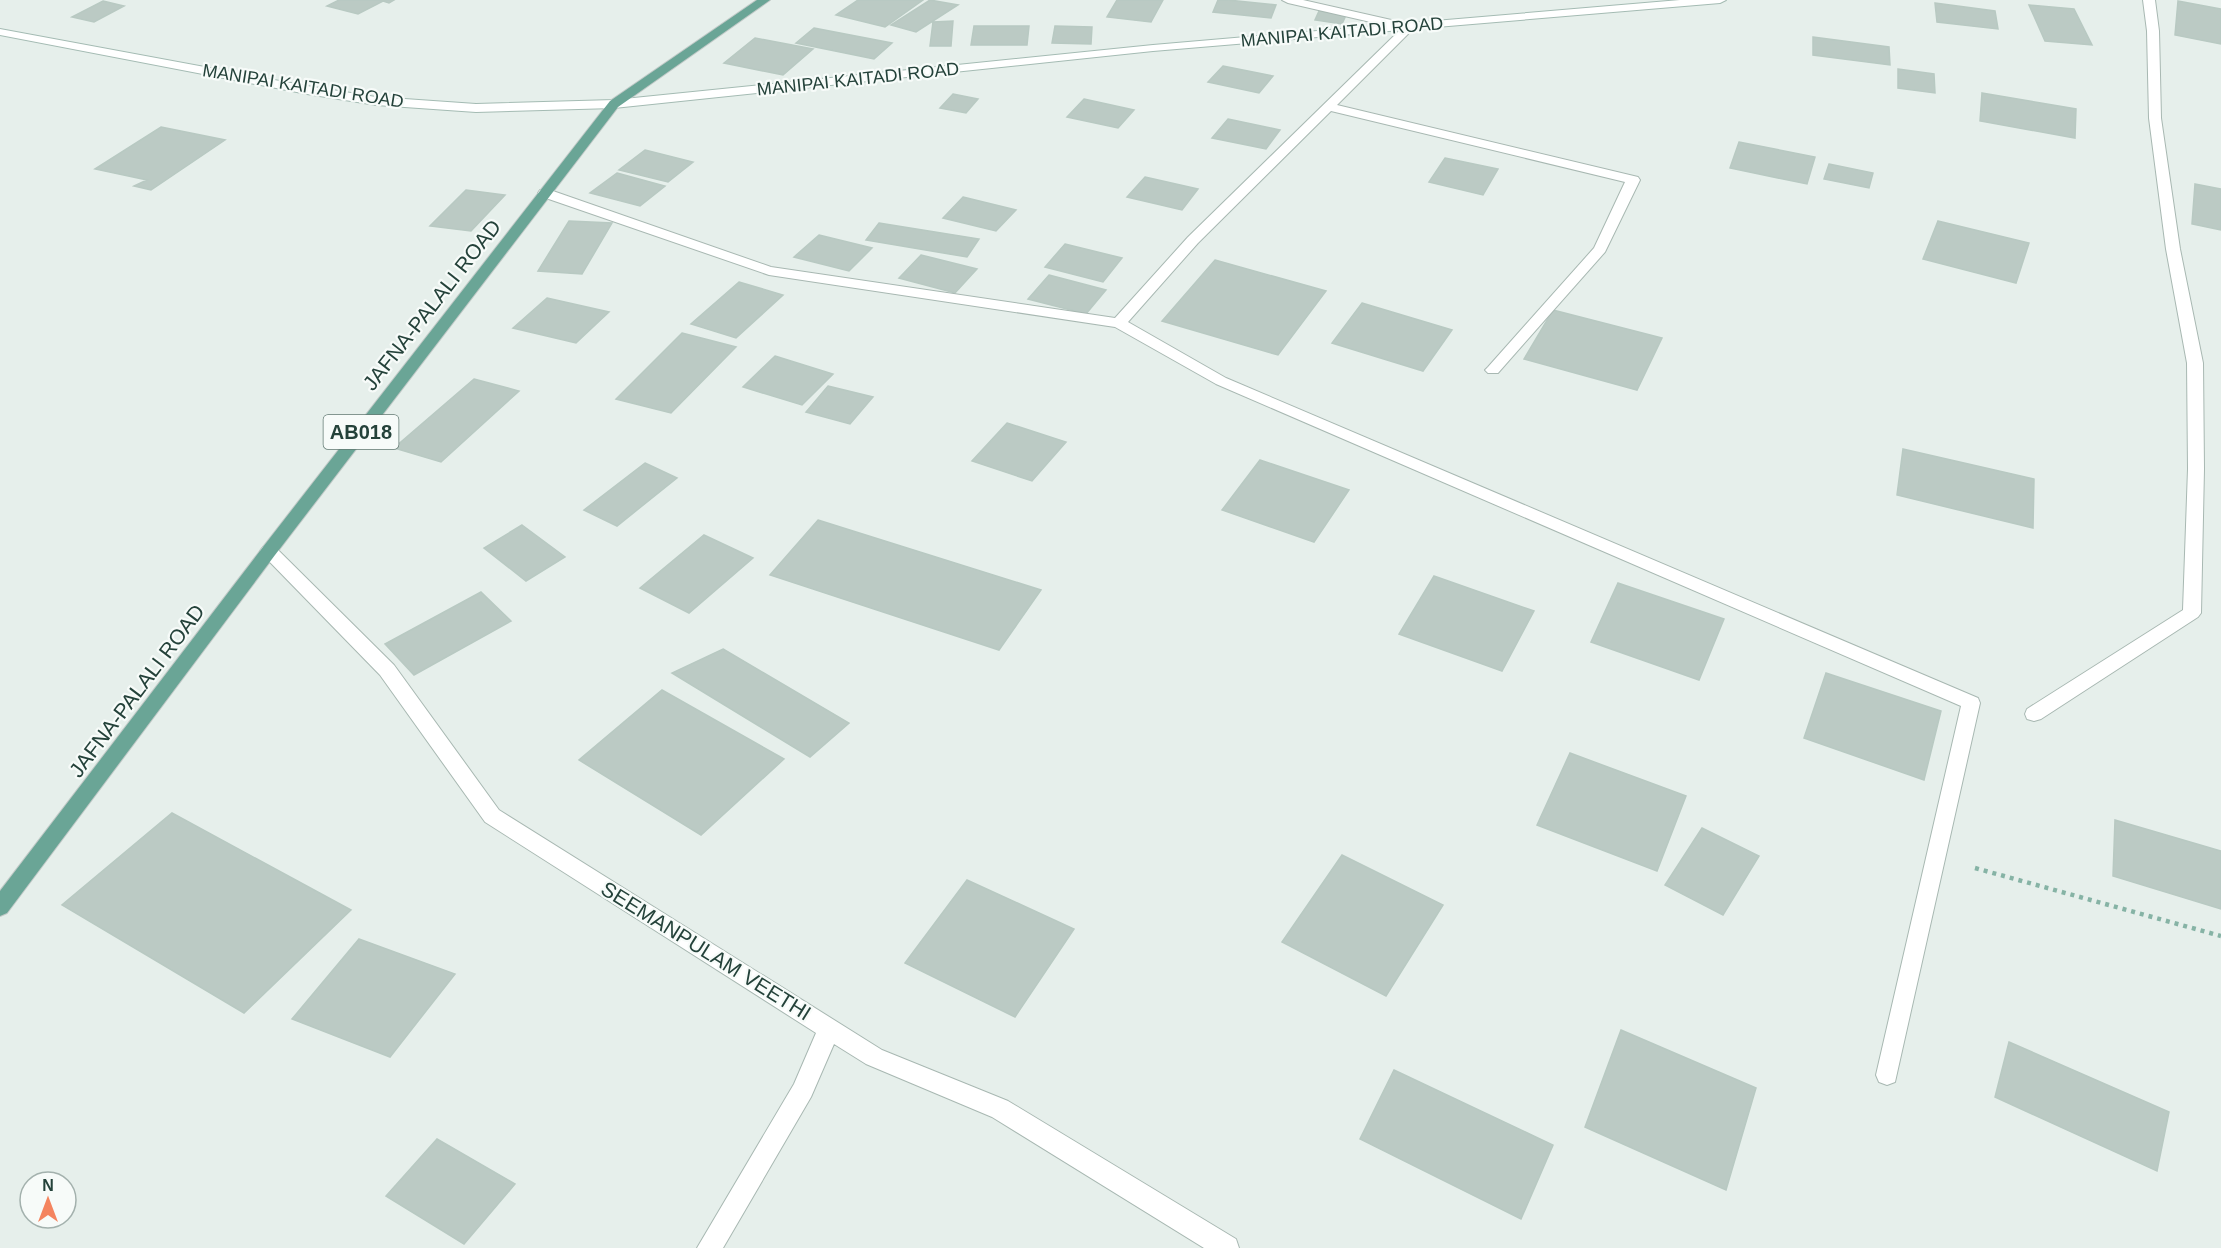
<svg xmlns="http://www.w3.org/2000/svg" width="2221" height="1248" viewBox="0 0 2221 1248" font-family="Arial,sans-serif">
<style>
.building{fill:#bbcac4;stroke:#b8c9c2;stroke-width:1.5}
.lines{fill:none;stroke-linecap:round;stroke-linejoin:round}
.minor-casing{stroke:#a8b8b2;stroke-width:2}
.secondary-casing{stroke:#a4bbb3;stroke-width:2}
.primary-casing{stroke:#c2cac8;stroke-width:2}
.path{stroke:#86b3a5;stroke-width:4.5;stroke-dasharray:4 5;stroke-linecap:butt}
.minor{fill:#fff;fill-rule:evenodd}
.secondary{fill:#fff;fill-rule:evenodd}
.primary{fill:#6aa596;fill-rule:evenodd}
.labels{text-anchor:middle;stroke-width:4.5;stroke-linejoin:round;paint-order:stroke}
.far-street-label{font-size:18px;fill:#24423a;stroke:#f7fbf9}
.shield{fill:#f7fbf9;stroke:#637a73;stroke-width:1.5}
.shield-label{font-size:20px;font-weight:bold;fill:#24423a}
.street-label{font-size:21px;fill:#24423a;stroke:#f7fbf9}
</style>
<rect width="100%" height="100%" fill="#e6efeb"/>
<path class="building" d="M339,0H394L389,3L383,1L358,14L327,6Z
M858,0H923L885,27L836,15Z
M930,0L958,5L916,32L891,25Z
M1117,0H1163L1151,22L1107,17Z
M1218,0H1228L1276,5L1271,18L1213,12Z
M103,1L124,6L94,22L72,17Z
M2178,1L2221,9V44L2175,35Z
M1935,3L1995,11L1998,29L1937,22Z
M2029,5L2074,9L2092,45L2045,41Z
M1319,11L1346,15L1342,24L1315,20Z
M953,21L951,46H930L933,22Z
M974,26H1029L1027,45H971Z
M1055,26L1092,27L1091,44L1052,43Z
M814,28L892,43L874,59L796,43Z
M1813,37L1889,47L1890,65L1813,55Z
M755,38L813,49L783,75L724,63Z
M1223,66L1273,76L1259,93L1208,82Z
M1898,69L1934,74L1935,93L1898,88Z
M1982,93L2076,109L2075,138L1980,121Z
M953,94L978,99L966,113L940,108Z
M1084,99L1134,110L1118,128L1067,117Z
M1228,119L1280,130L1266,149L1212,138Z
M161,127L225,140L151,190L134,186L147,180L95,169Z
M1739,142L1815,157L1807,184L1730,168Z
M645,150L693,162L668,182L619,170Z
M1445,158L1498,169L1483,195L1429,182Z
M1829,164L1873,173L1869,188L1824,179Z
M617,173L665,186L640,206L590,193Z
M1145,177L1198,189L1182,210L1127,197Z
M2195,184L2221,189V230L2192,224Z
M466,190L505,195L471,231L430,226Z
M963,197L1016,210L996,231L943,218Z
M569,221L612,223L582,274L538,271Z
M1938,221L2029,243L2016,283L1923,259Z
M879,223L979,239L967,257L866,240Z
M819,235L872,248L849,271L794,257Z
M1065,244L1122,258L1103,282L1045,267Z
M921,255L977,269L955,293L899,278Z
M1215,260L1326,291L1278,355L1162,321Z
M1049,275L1106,290L1086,314L1028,299Z
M739,282L783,295L736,338L691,324Z
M547,298L609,312L576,343L513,328Z
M1362,303L1452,330L1423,371L1332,343Z
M1553,310L1662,338L1637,390L1524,359Z
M682,333L736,347L671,413L616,399Z
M775,356L833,374L802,405L743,387Z
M474,379L519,391L441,462L394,448Z
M828,386L873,397L850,424L806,412Z
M1007,423L1066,442L1032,481L972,461Z
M1903,449L2034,479L2033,528L1897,495Z
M1260,460L1349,490L1314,542L1222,510Z
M645,463L677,478L617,526L584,510Z
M818,520L1041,590L999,650L770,575Z
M522,525L565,557L526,581L484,548Z
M704,535L753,558L689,613L640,588Z
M1434,576L1534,611L1502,671L1399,634Z
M1618,583L1724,619L1699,680L1591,642Z
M481,592L511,621L414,675L385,644Z
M723,649L849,723L810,757L672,673Z
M1826,673L1941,711L1924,780L1804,738Z
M662,690L784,759L701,835L579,760Z
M1570,753L1686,796L1657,871L1537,825Z
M172,813L351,910L244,1013L62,905Z
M2115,820L2221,851V909L2113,876Z
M1702,828L1759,856L1723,915L1665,885Z
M1342,855L1443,905L1386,996L1282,942Z
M967,880L1074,929L1015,1017L905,963Z
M359,939L455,974L390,1057L292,1019Z
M1621,1030L1756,1088L1726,1190L1585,1127Z
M2009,1042L2169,1112L2157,1171L1995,1097Z
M1394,1070L1553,1145L1521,1219L1360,1139Z
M437,1139L515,1184L464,1244L386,1196Z"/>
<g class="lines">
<g class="minor-casing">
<path id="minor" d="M1282,0H1303L1409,24L1415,27L1337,105L1638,177L1640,180L1605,252L1498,373H1488L1485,370L1488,367L1594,248L1625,182L1331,111L1198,243L1128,322L1226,378L1978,698L1980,703L1895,1082L1887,1085L1879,1082L1876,1075L1961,706L1216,384L1115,327L769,275L540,196L538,193L540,190H550L771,267L1115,318L1188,237L1401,29L1288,3Z
M2143,0H2155L2159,31L2161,118L2180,249L2203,363L2204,469L2201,613L2198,617L2041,719L2034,721L2027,719L2025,714L2027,709L2183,610L2188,469L2187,363L2166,249L2149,118L2147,31Z
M269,545L275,547L394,665L499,810L882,1050L1008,1101L1236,1239L1239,1248H1204L992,1117L866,1064L834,1044L811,1097L723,1248H697L794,1084L816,1033L485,822L380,675L263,555L260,551L263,547Z"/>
</g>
<g class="secondary-casing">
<path id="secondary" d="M1680,0H1726L1720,3L1153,51L614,108L476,112L376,105L307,94L0,35V29L307,86L376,97L476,104L614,100L1153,45Z"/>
</g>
<g class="primary-casing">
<path id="primary" d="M757,0H770L618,107L275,555L7,913L0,916V891L263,547L610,101Z"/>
</g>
<path class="path" d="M1975,868L2221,936"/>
<use href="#minor" class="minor"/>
<use href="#secondary" class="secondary"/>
<use href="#primary" class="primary"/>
</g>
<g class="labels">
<g class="far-street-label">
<text transform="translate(1342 32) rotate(-5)" y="6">MANIPAI KAITADI ROAD</text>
<text transform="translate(858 79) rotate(-6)" y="6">MANIPAI KAITADI ROAD</text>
<text transform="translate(303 86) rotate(9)" y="6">MANIPAI KAITADI ROAD</text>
</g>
<rect class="shield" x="323.5" y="415" width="75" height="34" rx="4.5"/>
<g class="shield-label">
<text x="361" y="439">AB018</text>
</g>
<g class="street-label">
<text transform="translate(432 305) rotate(-52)" y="7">JAFNA-PALALI ROAD</text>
<text transform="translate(137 691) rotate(-53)" y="7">JAFNA-PALALI ROAD</text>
<text transform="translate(706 951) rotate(32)" y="7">SEEMANPULAM VEETHI</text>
</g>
</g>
<g transform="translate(48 1200)"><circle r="28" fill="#f7fbf9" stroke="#a3b1ad" stroke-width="1.5"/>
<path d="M0-4.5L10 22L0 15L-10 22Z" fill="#f4845f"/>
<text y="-9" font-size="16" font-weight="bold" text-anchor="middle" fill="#24423a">N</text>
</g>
</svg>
